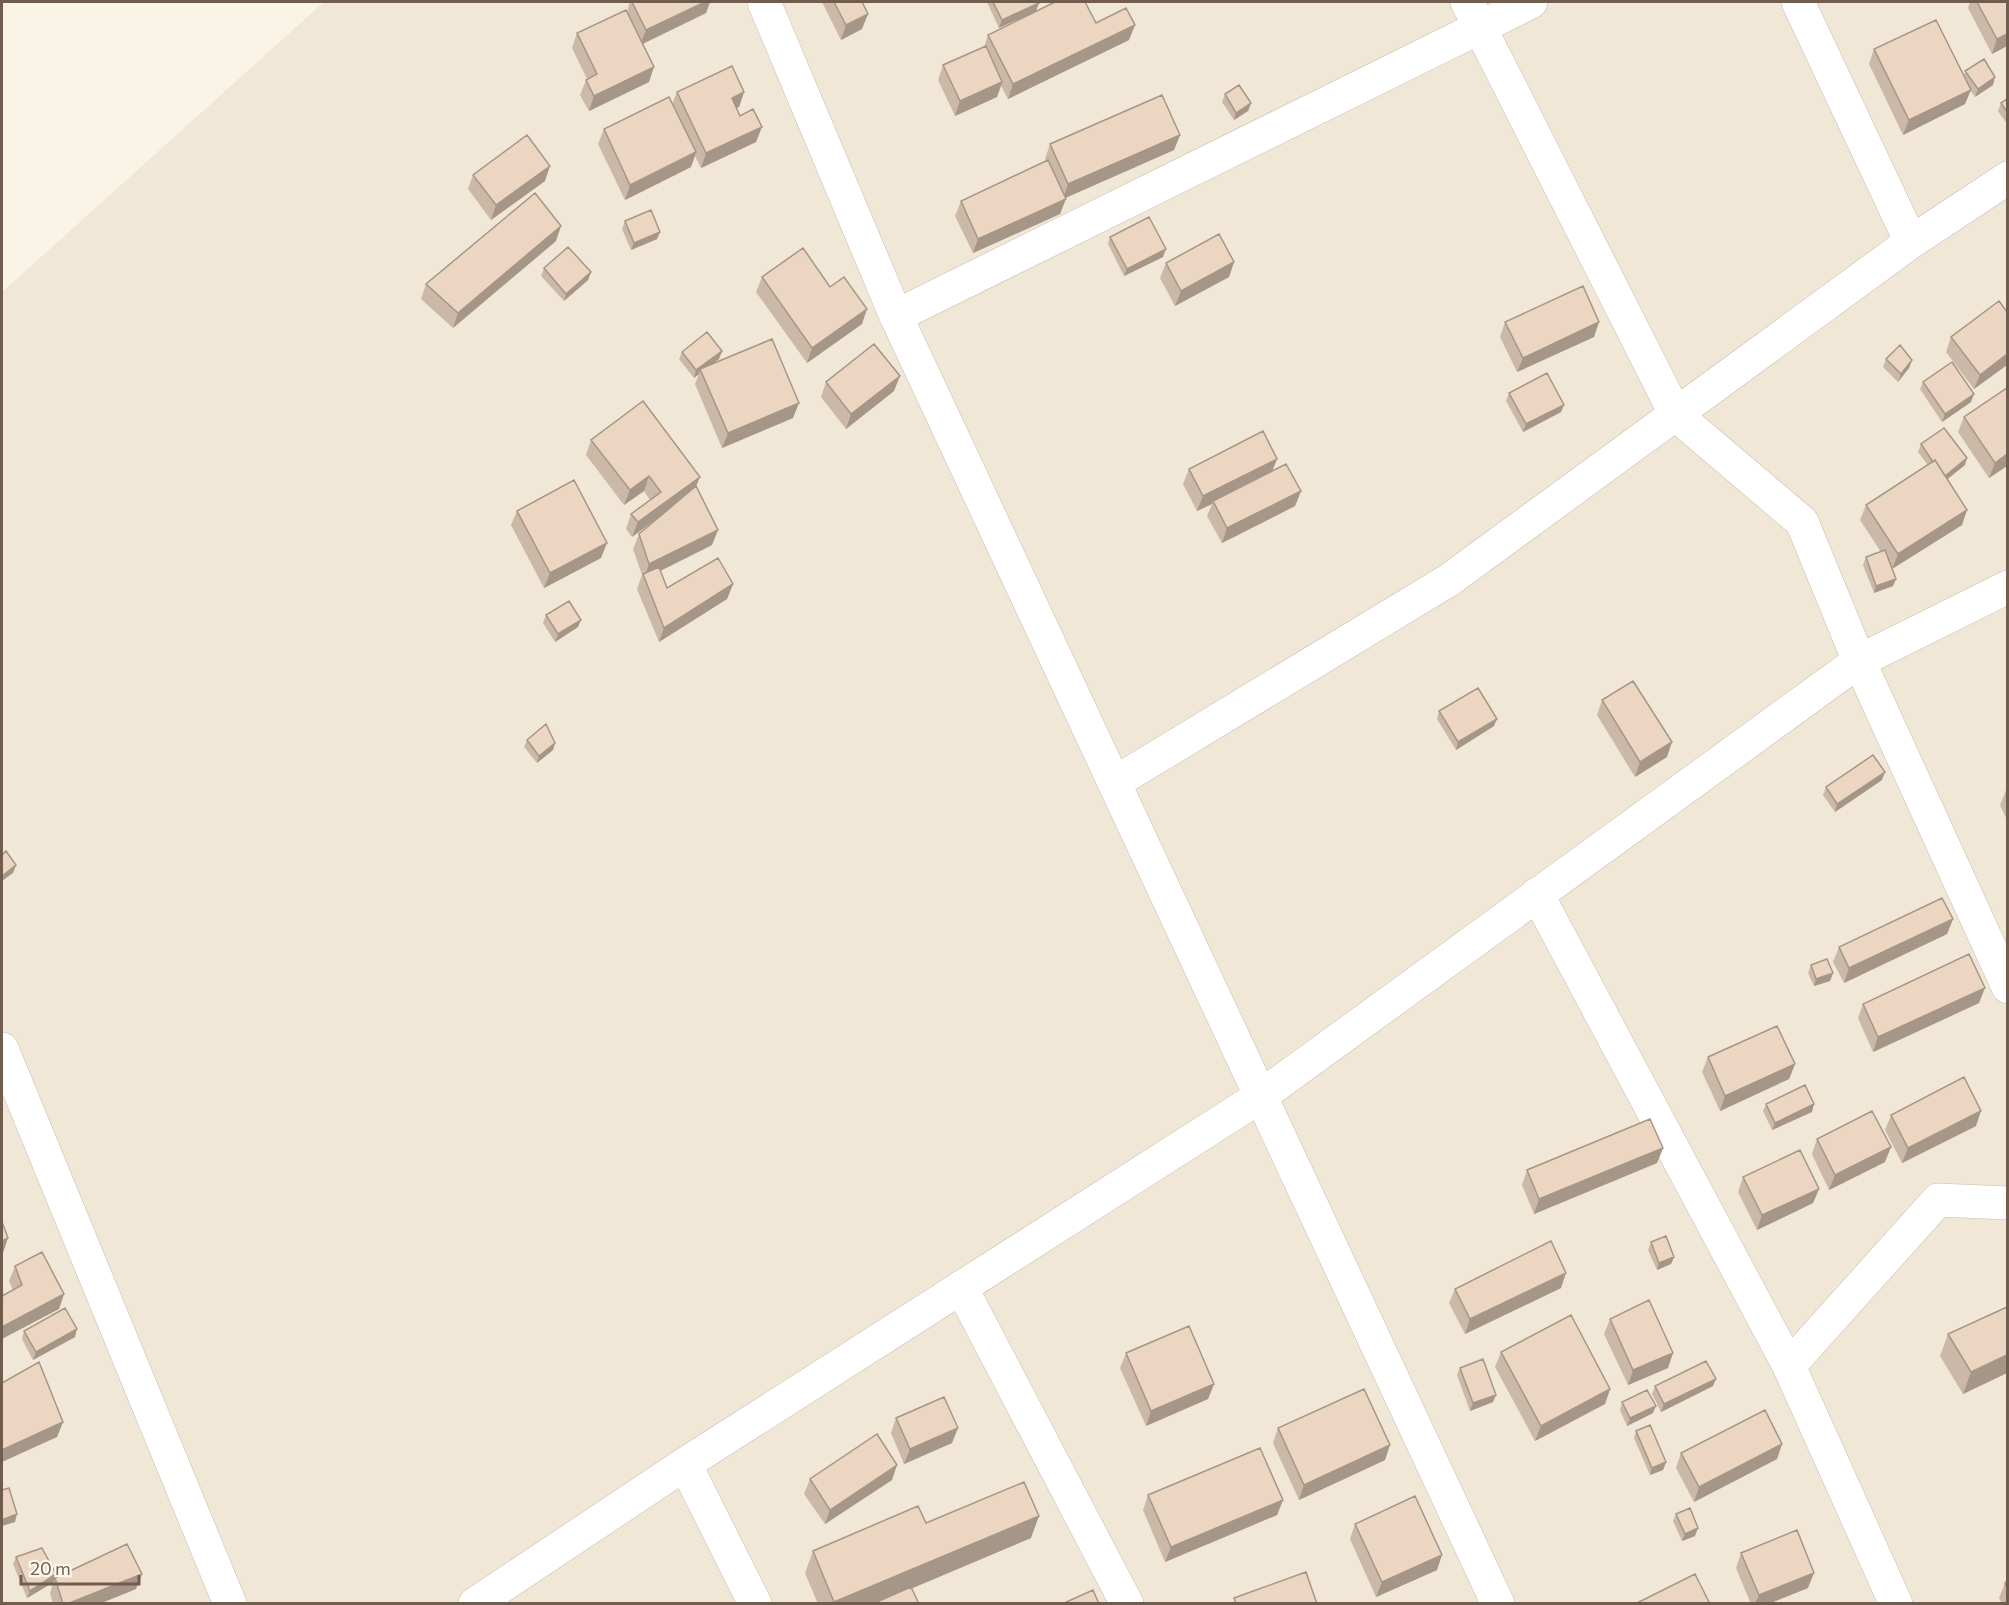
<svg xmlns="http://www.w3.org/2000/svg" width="2009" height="1605" viewBox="0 0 2009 1605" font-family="Commissioner,sans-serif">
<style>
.residential{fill:#f0e7d6}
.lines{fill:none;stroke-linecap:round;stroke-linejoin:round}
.street-casing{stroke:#cabdae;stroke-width:34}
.street{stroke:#fff;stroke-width:33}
.wall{fill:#cbb8a6}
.shaded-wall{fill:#a59687}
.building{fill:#ecd6c1;stroke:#a59687;stroke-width:1.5}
</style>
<rect width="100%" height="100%" fill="#faf4e7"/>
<path class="residential" d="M324,2H2007V1603H2V292Z"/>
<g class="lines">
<g class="street-casing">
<path id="street" d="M764,2L896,316L1498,1604
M1467,2L1676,415L1802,522L1859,661L2008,987
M1798,2L1911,242
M896,316L1531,2
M1114,783L1449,580L1911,242L2008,178
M1537,894L1789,1366L1896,1604
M2,1049L230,1604
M961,1287L1127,1604
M1789,1366L1938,1200L2008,1203
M685,1464L755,1604
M475,1604L685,1464L1261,1096L1859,661L2008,587"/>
</g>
<use href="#street" class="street"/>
</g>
<path class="wall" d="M630,2H710L706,13L643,44L649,82L589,111L580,95L586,80L587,79L572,48L577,33L627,12Z
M822,2H862V29L841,40Z
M987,2H1038L1036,11L1096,23L1129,40L1008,99L1001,86L997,97L955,116L938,80L943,65L984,47L988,35L1036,11L999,28Z
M1970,2H2007V46L1992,54L1968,8Z
M1874,49L1964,76L1965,71L1993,85L1975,97L1970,90L1965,104L1903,135L1869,64Z
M677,92H744L739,107L736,108L740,116L756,142L701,168L695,156L691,167L625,200L598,144L604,129L672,104Z
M1225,94L1251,103L1248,111L1234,120L1222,102Z
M2007,99V124L1998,111L2001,103Z
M1180,135L1174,150L1065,198L1060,214L973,253L955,216L961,201L1046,161L1045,159L1050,144Z
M473,175L545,181L491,220L468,189Z
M625,221L660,232L657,239L631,250L622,229Z
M1110,237L1163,257L1124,276L1108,244Z
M556,241L453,328L421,299L426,284Z
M1234,262L1229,277L1175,306L1160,278L1166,263Z
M544,268L591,272L588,280L564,301L541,276Z
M762,277L862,324L807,363L756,292Z
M2007,312V365L1974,389L1946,352L1951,337Z
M1505,322L1594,337L1517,372L1500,337Z
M722,351L719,359L711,365L793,418L722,448L695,384L699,374L694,378L679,359L682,352Z
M1886,359L1912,360L1909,368L1898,382L1883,367Z
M826,382L894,391L846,429L821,397Z
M1923,382L1971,402L1942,422L1920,389Z
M1509,393L1561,412L1523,432L1506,401Z
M1964,417L2007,466L1989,478L1958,432Z
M591,440L696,486L712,545L660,571L667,588L733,584L727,599L659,642L637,589L642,575L633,549L639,534L656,519L632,537L626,529L631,514L650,500L644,491L624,505L586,455Z
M1921,444L1965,465L1948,479L1962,525L1892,569L1896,579L1893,586L1874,593L1863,565L1866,557L1881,552L1860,520L1866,505L1928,465L1918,452Z
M1277,459L1272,471L1301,491L1295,506L1222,543L1207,516L1212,504L1197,511L1183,484L1189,469Z
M517,511L601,558L544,588L511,525Z
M546,615L578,627L555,642L543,623Z
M1602,700L1667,757L1635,777L1597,715Z
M1439,711L1494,726L1456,750L1437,719Z
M527,740L553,750L537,763L524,747Z
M1882,780L1835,812L1823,795L1826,787Z
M2006,790H2007V820L2000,805Z
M1953,919L1947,934L1844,983L1833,962L1839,947Z
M1811,965L1833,973L1830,981L1814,986L1808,973Z
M1979,1003L1873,1052L1858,1018L1863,1004Z
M1708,1057L1795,1064L1789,1079L1720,1111L1702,1072Z
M1766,1104L1812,1112L1772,1130L1763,1111Z
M1891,1115L1976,1126L1902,1163L1885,1130Z
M1817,1139L1885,1162L1829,1190L1812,1154Z
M1663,1148L1657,1163L1534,1214L1522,1185L1527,1170Z
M1743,1177L1819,1189L1813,1203L1757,1230L1738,1192Z
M1651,1242L1674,1257L1671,1264L1657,1270L1648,1250Z
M15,1266L64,1294L59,1309L13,1290L9,1281Z
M1561,1288L1465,1334L1449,1303L1455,1289Z
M2007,1307V1373L1963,1394L1940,1356L1948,1334Z
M1610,1319L1668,1368L1628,1385L1604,1334Z
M24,1331L75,1337L33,1360L22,1339Z
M1501,1352L1610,1389L1605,1404L1535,1441L1495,1367Z
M1126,1353L1214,1384L1208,1399L1146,1426L1120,1368Z
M1460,1368L1493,1402L1470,1411L1457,1375Z
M1655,1386H1713L1661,1412L1652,1394Z
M1622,1402L1653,1413L1627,1426L1620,1410Z
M896,1418L952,1443L904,1464L891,1433Z
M1278,1428L1385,1460L1299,1500L1273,1443Z
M1636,1431L1666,1462L1663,1470L1650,1475L1634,1438Z
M1782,1444L1777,1459L1694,1502L1676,1468L1681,1453Z
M810,1479L892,1480L825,1524L804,1494Z
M1148,1495L1283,1500L1277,1515L1165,1562L1143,1510Z
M1676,1514L1695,1536L1682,1541L1673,1521Z
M926,1523L1031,1538L912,1588L919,1604H818L805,1573L813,1551Z
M1355,1524L1437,1570L1376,1597L1350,1539Z
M1741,1553L1808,1588L1768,1604H1751L1736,1568Z
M16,1557L56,1574L54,1582L27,1598L13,1564Z
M55,1578L136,1589L99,1604H53L50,1593Z
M2007,1581V1604H2002L1999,1598L2005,1583Z"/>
<path class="shaded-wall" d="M705,2H710L706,13L640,45L646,30Z
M1039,3L1036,11L999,28L1002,20Z
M868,14L862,29L841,40L846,25Z
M1135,25L1129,40L1008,99L1013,84Z
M2007,34V46L1992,54L1997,39Z
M654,67L649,82L589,111L594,96Z
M1995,77L1993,85L1975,97L1978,89Z
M1002,82L997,97L955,116L960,101Z
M1971,90L1965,104L1903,135L1909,120Z
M744,92L739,107L726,113L732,98Z
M1251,103L1248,111L1234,120L1236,113Z
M762,127L756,142L701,168L706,153Z
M1180,135L1174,150L1063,199L1068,184Z
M696,152L691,167L625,200L630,185Z
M550,166L545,181L491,220L496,205Z
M1066,199L1060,214L973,253L978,239Z
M561,226L556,241L453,328L458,313Z
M660,232L657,239L631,250L634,243Z
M1166,249L1163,257L1124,276L1127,269Z
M1234,262L1229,277L1175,306L1181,291Z
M591,272L588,280L564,301L566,294Z
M867,309L862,324L807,363L812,348Z
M1599,322L1594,337L1517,372L1523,358Z
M722,351L719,359L701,372L700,369L699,374L694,378L696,370Z
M2007,354V365L1974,389L1980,375Z
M1912,360L1909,368L1898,382L1901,374Z
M900,376L894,391L846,429L851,414Z
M1974,394L1971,402L1942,422L1945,414Z
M799,403L793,418L722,448L728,433Z
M1564,405L1561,412L1523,432L1526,424Z
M2007,454V466L1989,478L1995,463Z
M1967,458L1965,465L1941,484L1944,477Z
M1277,459L1271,474L1213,501L1212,504L1197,511L1203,496Z
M649,476L644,491L624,505L630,490Z
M700,477L694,491L632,537L638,522Z
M1301,491L1295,506L1222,543L1227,528Z
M1967,510L1962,525L1892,569L1898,554Z
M718,530L712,545L644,579L649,564Z
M607,543L601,558L544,588L550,573Z
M1896,579L1893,586L1874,593L1876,586Z
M733,584L727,599L659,642L664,628Z
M581,620L578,627L555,642L558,634Z
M1497,719L1494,726L1456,750L1458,742Z
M1672,742L1667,757L1635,777L1640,762Z
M555,743L553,750L537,763L539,756Z
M1885,772L1882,780L1835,812L1837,804Z
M16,865L13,873L2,881V876Z
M1953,919L1947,934L1844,983L1849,968Z
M1833,973L1830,981L1814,986L1816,979Z
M1985,988L1979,1003L1873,1052L1878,1037Z
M1795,1064L1789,1079L1720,1111L1725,1096Z
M1814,1104L1812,1112L1772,1130L1775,1123Z
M1981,1111L1976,1126L1902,1163L1908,1148Z
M1891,1147L1885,1162L1829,1190L1835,1175Z
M1663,1148L1657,1163L1534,1214L1539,1199Z
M1819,1189L1813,1203L1757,1230L1762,1215Z
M8,1238L3,1253L2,1254V1241Z
M1674,1257L1671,1264L1657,1270L1659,1263Z
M1566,1273L1561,1288L1465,1334L1470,1319Z
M64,1294L59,1309L2,1339V1327Z
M77,1329L75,1337L33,1360L36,1352Z
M1673,1353L1668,1368L1628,1385L1633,1370Z
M2007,1355V1373L1963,1394L1971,1372Z
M1716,1379L1713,1386L1661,1412L1664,1404Z
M1214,1384L1208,1399L1146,1426L1151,1411Z
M1610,1389L1605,1404L1535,1441L1541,1426Z
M1496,1395L1493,1402L1470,1411L1473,1403Z
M1656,1406L1653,1413L1627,1426L1630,1418Z
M63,1422L57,1437L2,1462V1450Z
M958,1428L952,1443L904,1464L910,1449Z
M1782,1444L1777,1459L1694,1502L1699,1487Z
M1390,1445L1385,1460L1299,1500L1304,1485Z
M1666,1462L1663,1470L1650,1475L1652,1468Z
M897,1465L892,1480L825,1524L830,1510Z
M1283,1500L1277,1515L1165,1562L1171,1547Z
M17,1514L15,1522L2,1526V1520Z
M1039,1516L1031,1538L875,1604H833L834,1602Z
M1698,1528L1695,1536L1682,1541L1685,1534Z
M1442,1555L1437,1570L1376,1597L1382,1582Z
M1814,1573L1808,1588L1768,1604H1755L1759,1595Z
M56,1574L54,1582L27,1598L30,1591Z
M142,1574L136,1589L99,1604H67Z"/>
<path class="building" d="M632,2H705L646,30Z
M834,2H862L868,14L846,25Z
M993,2H1038L1039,3L1002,20Z
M1055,2H1085L1096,23L1126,8L1135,25L1013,84L988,35Z
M1977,2H2007V34L1997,39Z
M626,10L654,67L594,96L586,80L597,74L577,33Z
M1936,20L1971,90L1909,120L1874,49Z
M986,46L1002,82L960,101L943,65Z
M1984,59L1995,77L1978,89L1965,71Z
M732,66L744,92L732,98L740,116L753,109L762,127L706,153L677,92Z
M1239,85L1251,103L1236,113L1225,94Z
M1162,95L1180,135L1068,184L1050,144Z
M669,97L696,152L630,185L604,129Z
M2007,99V112L2001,103Z
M527,135L550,166L496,205L473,175Z
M1048,160L1066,199L978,239L961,201Z
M535,193L561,226L458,313L426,284Z
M651,210L660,232L634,243L625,221Z
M1149,217L1166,249L1127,269L1110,237Z
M1219,234L1234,262L1181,291L1166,263Z
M568,247L591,272L566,294L544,268Z
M803,248L830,287L844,277L867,309L812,348L762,277Z
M1583,286L1599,322L1523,358L1505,322Z
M1999,301L2007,312V354L1980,375L1951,337Z
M707,332L722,351L696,370L682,352Z
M772,339L799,403L728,433L700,369Z
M874,344L900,376L851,414L826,382Z
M1900,345L1912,360L1901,374L1886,359Z
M1952,362L1974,394L1945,414L1923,382Z
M1547,373L1564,405L1526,424L1509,393Z
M2007,388V454L1995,463L1964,417Z
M643,401L700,477L638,522L631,514L661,492L649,476L630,490L591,440Z
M1944,428L1967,458L1945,476L1935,460L1933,462L1921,444Z
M1263,431L1277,459L1203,496L1189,469Z
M1935,460L1967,510L1898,554L1866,505Z
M1286,464L1301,491L1227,528L1213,501Z
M574,480L607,543L550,573L517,511Z
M696,486L718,530L649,564L639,534Z
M1885,550L1896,579L1876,586L1866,557Z
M718,558L733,584L664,628L643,574L659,567L667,588Z
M569,601L581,620L558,634L546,615Z
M1633,681L1672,742L1640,762L1602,700Z
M1478,688L1497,719L1458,742L1439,711Z
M546,724L555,743L539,756L527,740Z
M1873,755L1885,772L1837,804L1826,787Z
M6,851L16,865L2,876V855Z
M1942,898L1953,919L1849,968L1839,947Z
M1969,954L1985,988L1878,1037L1863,1004Z
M1827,959L1833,973L1816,979L1811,965Z
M1777,1026L1795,1064L1725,1096L1708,1057Z
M1964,1077L1981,1111L1908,1148L1891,1115Z
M1805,1085L1814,1104L1775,1123L1766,1104Z
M1872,1111L1891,1147L1835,1175L1817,1139Z
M1650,1119L1663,1148L1539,1199L1527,1170Z
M1800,1150L1819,1189L1762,1215L1743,1177Z
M2,1222L8,1238L2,1241Z
M1666,1236L1674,1257L1659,1263L1651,1242Z
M1551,1241L1566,1273L1470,1319L1455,1289Z
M42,1252L64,1294L2,1327V1296L22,1285L15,1266Z
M1649,1300L1673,1353L1633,1370L1610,1319Z
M2007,1307V1355L1971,1372L1948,1334Z
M65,1308L77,1329L36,1352L24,1331Z
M1571,1315L1610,1389L1541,1426L1501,1352Z
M1189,1326L1214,1384L1151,1411L1126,1353Z
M1483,1359L1496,1395L1473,1403L1460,1368Z
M1706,1361L1716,1379L1664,1404L1655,1386Z
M39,1362L63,1422L2,1450V1383Z
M1364,1389L1390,1445L1304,1485L1278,1428Z
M1647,1390L1656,1406L1630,1418L1622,1402Z
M944,1397L958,1428L910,1449L896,1418Z
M1765,1410L1782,1444L1699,1487L1681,1453Z
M1650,1425L1666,1462L1652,1468L1636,1431Z
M877,1434L897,1465L830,1510L810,1479Z
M1260,1448L1283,1500L1171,1547L1148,1495Z
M1024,1482L1039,1516L834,1602L813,1551L918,1506L926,1523Z
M9,1488L17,1514L2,1520V1490Z
M1415,1496L1442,1555L1382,1582L1355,1524Z
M1690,1508L1698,1528L1685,1534L1676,1514Z
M1797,1530L1814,1573L1759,1595L1741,1553Z
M127,1544L142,1574L67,1604H63L55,1578Z
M42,1548L56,1574L30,1591L16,1557Z
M1306,1572L1317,1604H1236L1234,1598Z
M1695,1574L1710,1604H1635Z
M2007,1581V1589L2005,1583Z
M911,1587L919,1604H872Z
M1093,1590L1099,1604H1062Z"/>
<rect width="2009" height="1605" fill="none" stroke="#705d4e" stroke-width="6"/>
<path d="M21 1575v9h118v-9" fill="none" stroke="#705d4e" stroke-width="3"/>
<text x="30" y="1575" font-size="18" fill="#705d4e" stroke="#fdf8ec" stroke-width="4.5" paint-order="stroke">20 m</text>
</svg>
